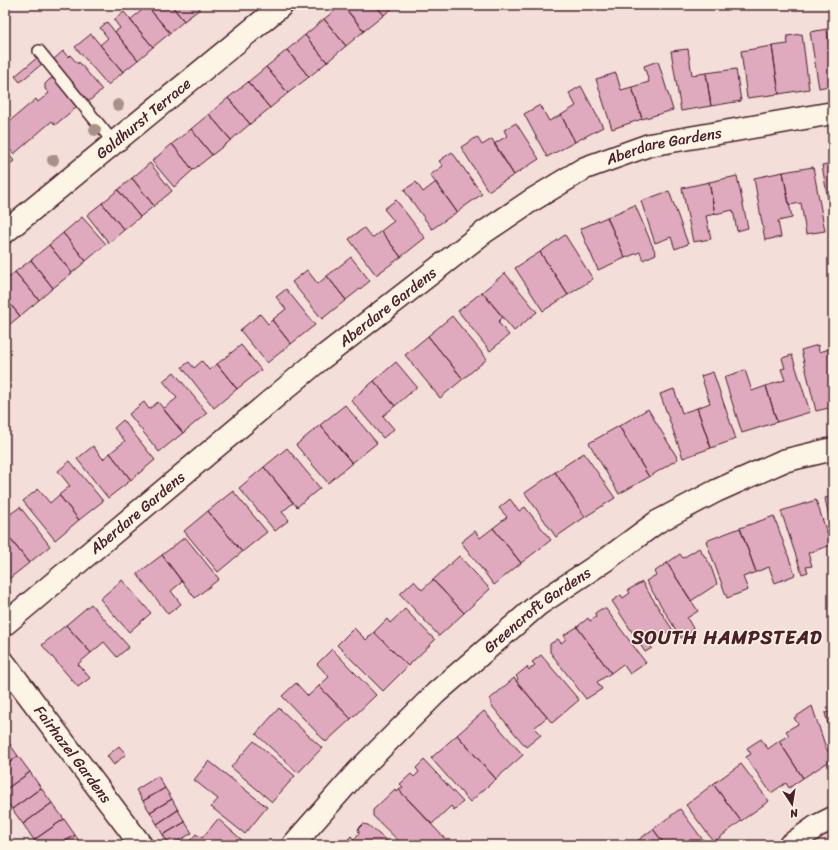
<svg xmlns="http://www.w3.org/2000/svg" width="838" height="850" viewBox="0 0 838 850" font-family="Sriracha,sans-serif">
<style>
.building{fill:#dfa9be;stroke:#4a1f2b}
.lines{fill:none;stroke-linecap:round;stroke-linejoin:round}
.lane-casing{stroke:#4a1f2b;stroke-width:14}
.street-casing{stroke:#4a1f2b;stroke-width:25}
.secondary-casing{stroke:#4a1f2b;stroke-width:25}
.lane{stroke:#fcf5e5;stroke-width:11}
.street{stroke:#fcf5e5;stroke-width:22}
.secondary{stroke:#fcf5e5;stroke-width:22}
.tree{fill:#aa9088}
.labels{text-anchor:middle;stroke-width:3;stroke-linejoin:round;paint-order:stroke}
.street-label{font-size:15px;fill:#4a1f2b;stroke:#fcf5e5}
.district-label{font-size:19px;font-weight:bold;letter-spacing:1px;fill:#4a1f2b;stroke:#fcf5e5}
</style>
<rect width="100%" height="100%" fill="#f3ded9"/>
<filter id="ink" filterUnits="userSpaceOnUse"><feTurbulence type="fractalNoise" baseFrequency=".025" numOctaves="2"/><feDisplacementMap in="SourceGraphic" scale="8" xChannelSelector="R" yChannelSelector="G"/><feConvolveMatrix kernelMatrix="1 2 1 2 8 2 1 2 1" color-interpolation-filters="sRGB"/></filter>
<g filter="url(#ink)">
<path class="building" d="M146,5H171L184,21L170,33Z
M171,5H197L200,9L184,21Z
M342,5L364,31L346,46L324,19Z
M343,5H375L384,15L364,31Z
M375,5H396L384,15Z
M147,6L170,33L153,47L130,20Z
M124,12L153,47L138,60L115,32L120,28L114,20Z
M324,19L346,46L327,62L305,35Z
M107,22L138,60L123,72L100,45L108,38L100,28Z
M827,29L830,51H833V85L819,88L810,32Z
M91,34L123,72L108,85L75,47Z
M802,34L809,89L779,94L772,46L788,44L787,36Z
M305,35L327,62L309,77L287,50Z
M772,46L779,94L747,98L741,51Z
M688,49L692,75L706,73L711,106L681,111L671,51Z
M287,50L309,77L288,93L266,67Z
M63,51L68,57L70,55L78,64L79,62L102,90L88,102L53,60Z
M38,57L43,63L20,82L15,76Z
M658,61L673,110L642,119L632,87L649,82L644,66Z
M266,67L288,93L270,108L248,82Z
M736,69L741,101L711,106L706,73Z
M616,73L621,90L632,87L642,119L612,129L596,79Z
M55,78L79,105L55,125L52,121L14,154L5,144V125L36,99L38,102L49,93L45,89V84L50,79Z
M248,82L270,108L250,124L228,98Z
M581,86L603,127L575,142L561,115L576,106L569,93Z
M228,98L250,124L231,140L209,114Z
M540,105L549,121L561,115L575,142L547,157L524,114Z
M209,114L231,140L212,155L191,129Z
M516,123L539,159L514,175L494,144L507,136L504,130Z
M191,129L212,155L193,170L172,144Z
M477,137L482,145L492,139L514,175L488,191L461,147Z
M172,144L193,170L174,187L152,161Z
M5,150L14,161L5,168Z
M452,152L482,194L457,212L430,175L443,166L439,161Z
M150,163L172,191L154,206L132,178Z
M833,163V224H832L822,165Z
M813,167L825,231L806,234L801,203L789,205L783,172Z
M783,172L792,218L778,221L781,237L765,240L754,178Z
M737,176L748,228L737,231L733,210L715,214L709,182Z
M132,178L154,206L140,217L118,190Z
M416,182L423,192L436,182L457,212L432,229L404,190Z
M709,182L715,214L706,216L711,239L693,242L682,188Z
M118,190L140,217L124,230L102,203Z
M669,191L688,244L675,249L671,237L655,243L641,201Z
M396,200L425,238L401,257L381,231L394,221L384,209Z
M102,203L124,230L109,243L87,215Z
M635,205L656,254L643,260L640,252L625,258L607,217Z
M82,217L106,244L86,261L63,233Z
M607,217L625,258L598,270L580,229Z
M364,228L372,238L381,231L401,257L376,275L349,239Z
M63,233L86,261L72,273L49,245Z
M565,235L593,279L568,295L540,252Z
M49,245L72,273L53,288L31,260Z
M540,252L568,295L543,311L515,268Z
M351,257L370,281L346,300L327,276Z
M31,260L53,288L39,300L15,272Z
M307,270L318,284L327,276L346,300L322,319L292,282Z
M15,272L39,300L20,316L5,298V281Z
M505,273L537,312L514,331L482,292Z
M286,289L315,325L291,344L272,320L286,309L276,297Z
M482,292L503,317L498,322L509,335L490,351L458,311Z
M5,298L20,316L5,328Z
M260,314L268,324L272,320L291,344L267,363L240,330Z
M452,316L487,359L463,379L428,336Z
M428,336L463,379L440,398L405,355Z
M241,345L261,370L237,389L217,364Z
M818,345L819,352L833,348V407L816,411L801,350Z
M792,355L810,412L777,422L766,386L785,380L781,369L785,368L782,358Z
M202,361L209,370L217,364L237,389L214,408L182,367L189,362L194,368Z
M396,362L417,387L395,406L374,381Z
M745,370L752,391L766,386L777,422L742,433L724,377Z
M174,372L207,413L183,433L163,409L177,398L163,381Z
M713,372L736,439L711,448L697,408L710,403L701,376Z
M374,381L395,406L383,416L394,429L383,438L351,400Z
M674,389L682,413L697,408L711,448L683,458L660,394Z
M144,402L149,409L158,402L183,433L159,452L129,414Z
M345,405L377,443L352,463L320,425Z
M648,409L678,459L649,477L619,426Z
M123,420L155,460L131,480L110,453L125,441L114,428Z
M320,425L352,463L328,483L296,445Z
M619,426L649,477L619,494L589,443Z
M93,446L103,459L110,453L131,480L108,498L77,459Z
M287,448L320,488L297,507L264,467Z
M584,453L615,498L585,517L555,472Z
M70,461L103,501L79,520L59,495L70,486L58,471Z
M264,467L293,503L282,512L289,520L275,531L239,488Z
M555,472L585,517L556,537L525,493Z
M38,489L50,503L59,495L79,520L55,540L23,501Z
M233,491L267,532L242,552L208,511Z
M833,496V537L825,498Z
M510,499L519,511L525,507L551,540L521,563L493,528L507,517L499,508Z
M816,500L831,545L808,553L812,566L806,567L808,572L802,574L781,511Z
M20,507L50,546L29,563L5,532V518Z
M208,511L242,552L218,572L184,531Z
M774,516L795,575L775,583L769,567L756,572L740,528Z
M493,528L521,563L494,585L461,542L475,531L480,538Z
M740,528L756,572L743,577L748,590L727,598L706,541Z
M8,536L29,563L5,582V538Z
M185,537L219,579L195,598L162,555Z
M699,548L710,564L717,584L691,601L667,563L680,554L683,558Z
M162,555L182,582L171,591L181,604L168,614L137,574Z
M459,556L490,589L464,613L433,580Z
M667,563L698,611L687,618L694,630L681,638L646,581L656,575L654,572Z
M122,580L151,613L129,632L100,599Z
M433,580L464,613L439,636L400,594L414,581L422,590Z
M642,582L672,629L649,644L652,648L645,652L612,601L621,595L623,598L630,593L628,590Z
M91,604L129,647L117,657L104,642L91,653L66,625Z
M405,609L435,640L408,666L374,632L387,619L390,623Z
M601,609H606L646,663L630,674L623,664L611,673L577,627L588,618L590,621L596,617L595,613Z
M66,625L91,653L78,664L90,678L78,687L42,645Z
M577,627L611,673L597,682L602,689L586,699L550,652V644L558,639L561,643L566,639L564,635Z
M354,628L366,640L374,632L408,666L383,691L337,645Z
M332,649L376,695L351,719L319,686L329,677L317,664Z
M541,655L579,700L552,723L516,681L518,679L516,676L527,667L529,670L535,665L532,662Z
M514,678L547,717L534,728L541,735L526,747L491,705L490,699Z
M296,683L308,696L319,686L351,719L326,742L282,696Z
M812,706L826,748L833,759L803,778L779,741L789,735L786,731L798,724L794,718Z
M279,708L322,748L298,773L256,734Z
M484,711L523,755L496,779L457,735Z
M833,711V743L825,713Z
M457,735L496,779L470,802L431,758Z
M761,739L768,749L779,741L803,778L789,788L786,783L771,793L746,757L751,754L747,748Z
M7,740L18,756L5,766V742Z
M254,741L295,776L272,802L231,767Z
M119,746L126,754L114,765L107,756Z
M18,756L30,772L5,790V766Z
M424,760L463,802L454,810L451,806L432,824L399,790L403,787L400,784L411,774L414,777L419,772L416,768Z
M209,761L267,807L245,834L211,807L218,799L194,780Z
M741,764L769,801L741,821L713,784Z
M30,772L41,788L12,809L5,799V790Z
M158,776L165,788L143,801L136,790Z
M713,784L741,821L714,842L686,805Z
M41,788L52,803L23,824L12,809Z
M165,788L172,799L150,812L143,801Z
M395,789L397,792L399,790L448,842L445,845H403L373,816V810Z
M172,799L178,810L157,824L150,812Z
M52,803L64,819L34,840L23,824Z
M680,809L706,844L705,845H665L653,829Z
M178,810L185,822L163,835L157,824Z
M64,819L75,835L60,845H38L34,840Z
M218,819L242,840L238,845H186L196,834L202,838Z
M185,822L192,833L172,845H170L163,835Z
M363,824L368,825L392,845H343L351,836L354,840L359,833L358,829Z
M653,829L665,845H632Z
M75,835L82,845H60Z"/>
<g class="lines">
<g class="lane-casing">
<path id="lane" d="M39,51L114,143"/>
</g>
<g class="street-casing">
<g id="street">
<path id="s1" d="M5,232L282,5"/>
<path id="s2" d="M5,624L318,361L483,233L529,202L585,168L649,145L833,113"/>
<path id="s3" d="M5,664L141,845"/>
<path id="s4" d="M293,845L358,771L436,693L539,604L607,559L657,522L716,491L783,461L833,449"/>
</g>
</g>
<g class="secondary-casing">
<path id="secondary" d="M790,845L817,826L833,818"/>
</g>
<use href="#lane" class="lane"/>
<use href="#street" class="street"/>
<use href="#secondary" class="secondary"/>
</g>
<g class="tree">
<circle cx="118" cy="105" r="6"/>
<circle cx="95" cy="130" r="6"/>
<circle cx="53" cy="160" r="6"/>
</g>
</g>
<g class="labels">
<g class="street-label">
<text dy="5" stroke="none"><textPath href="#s1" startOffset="179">Goldhurst Terrace</textPath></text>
<text dy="5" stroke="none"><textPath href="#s2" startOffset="821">Aberdare Gardens</textPath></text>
<text dy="5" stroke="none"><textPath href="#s2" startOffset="497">Aberdare Gardens</textPath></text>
<text dy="5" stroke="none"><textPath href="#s2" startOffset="173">Aberdare Gardens</textPath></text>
<text dy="5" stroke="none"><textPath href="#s4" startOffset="340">Greencroft Gardens</textPath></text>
<text dy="5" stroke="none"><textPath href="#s3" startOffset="113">Fairhazel Gardens</textPath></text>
</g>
<g class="district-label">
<text x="727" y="644">SOUTH HAMPSTEAD</text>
</g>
</g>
<rect width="838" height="850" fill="none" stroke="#fcf5e5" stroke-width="20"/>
<rect x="10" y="10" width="818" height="830" fill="none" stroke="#4a1f2b" stroke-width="1.5" filter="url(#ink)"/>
<g transform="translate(792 804) rotate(168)" stroke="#fcf5e5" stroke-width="3" paint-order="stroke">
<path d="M0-3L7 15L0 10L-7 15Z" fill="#4a1f2b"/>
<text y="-6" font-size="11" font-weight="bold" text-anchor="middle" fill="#4a1f2b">N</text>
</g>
</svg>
